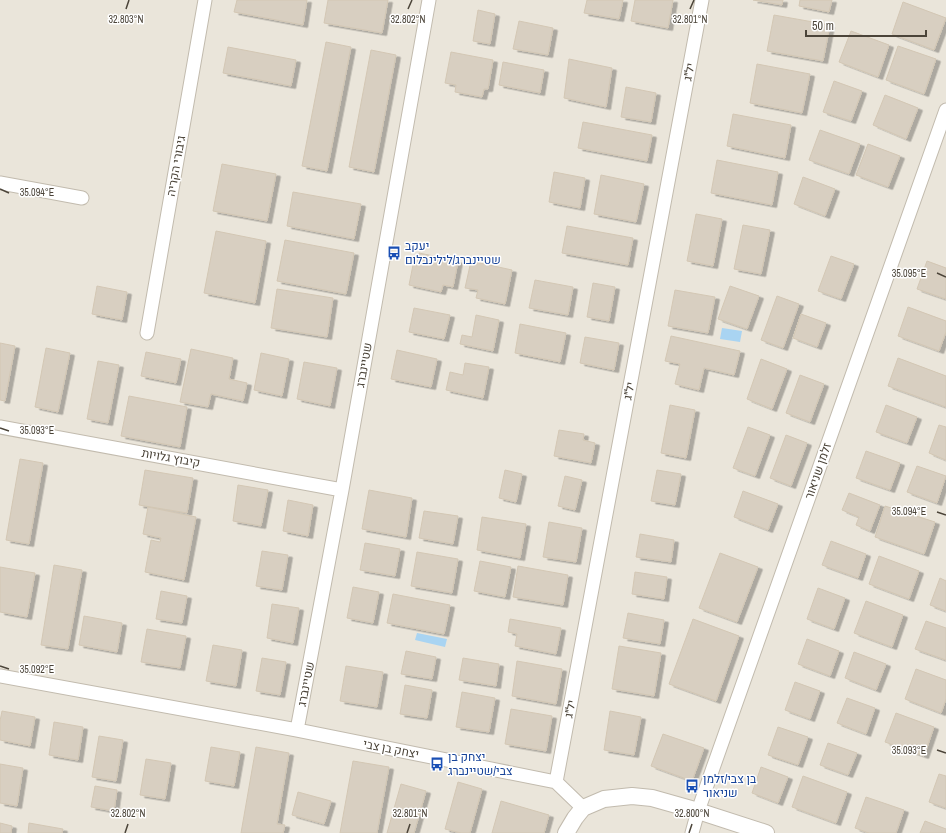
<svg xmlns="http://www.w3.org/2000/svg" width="946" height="833" viewBox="0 0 946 833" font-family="'Archivo Narrow',Heebo,sans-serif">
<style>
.residential{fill:#eae5da}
.water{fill:#a9d4f2}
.building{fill:#d8cfc1;stroke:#d3c7b4;filter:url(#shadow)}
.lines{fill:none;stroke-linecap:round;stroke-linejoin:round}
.minor-casing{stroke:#c2bbae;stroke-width:15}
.tertiary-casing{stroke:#c2bbae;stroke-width:18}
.minor{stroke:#fff;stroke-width:13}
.tertiary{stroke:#fff;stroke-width:16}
.ticks{fill:none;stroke:#4b4439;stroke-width:1.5}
.labels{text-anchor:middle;stroke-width:3;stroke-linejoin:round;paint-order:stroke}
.street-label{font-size:12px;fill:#4b4439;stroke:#fff}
.transit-label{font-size:12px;fill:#164399;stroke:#fff;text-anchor:start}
.ticks-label{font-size:10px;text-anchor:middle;fill:#4b4439;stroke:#fff;stroke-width:3;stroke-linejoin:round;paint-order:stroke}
</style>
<defs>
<filter id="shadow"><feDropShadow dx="4.5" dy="2.5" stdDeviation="0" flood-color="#0004"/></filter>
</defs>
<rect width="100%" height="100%" fill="#f6f3ec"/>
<path class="residential" d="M0,0H946V833H0Z"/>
<path class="water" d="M722,328L742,331L740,342L720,339Z
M417,633L447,639L445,647L415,640Z"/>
<path class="building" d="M237,0H307L303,25L234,12Z
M328,0H388L382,33L324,23Z
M587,0H623L619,19L584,13Z
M635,0H673L668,28L631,21Z
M753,0H783L782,5Z
M800,0H832L829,12L799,6Z
M903,2L946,18L934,50L892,34Z
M478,10L495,14L490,44L473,41Z
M774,15L830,25L823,61L767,51Z
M519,21L553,28L548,55L513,49Z
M851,31L889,45L878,77L839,62Z
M326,42L351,47L327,171L302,166Z
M898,46L936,59L924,94L886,80Z
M228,47L296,60L291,86L223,73Z
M371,50L396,55L374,172L349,167Z
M451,52L493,60L488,89H484L482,97L455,92L456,85L445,83Z
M569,59L612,68L606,107L564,98Z
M503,62L544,70L540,93L499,85Z
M757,64L810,74L802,113L750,103Z
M834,81L862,91L851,121L823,112Z
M626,87L656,93L651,122L621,117Z
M885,95L918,108L906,139L873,125Z
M733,114L791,125L785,158L727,146Z
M583,122L652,135L647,161L578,148Z
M820,130L860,144L849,174L809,160Z
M868,144L900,156L888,187L856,175Z
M717,160L778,172L772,205L711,193Z
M222,164L276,174L267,221L213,211Z
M554,172L585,178L580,208L549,202Z
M601,175L644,184L636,222L594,214Z
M803,177L835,189L825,216L794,204Z
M293,192L361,204L354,239L287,226Z
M696,214L722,219L713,266L687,261Z
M743,225L770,230L761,274L734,269Z
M567,226L633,238L628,265L562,253Z
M216,231L266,241L255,303L204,293Z
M285,240L354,253L346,294L277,281Z
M419,253L458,261L453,287L443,285L441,292L409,285L413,265L417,266Z
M831,256L854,264L841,299L818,291Z
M471,261L512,270L505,304L476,298L478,290L465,288Z
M927,261L946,268V299L917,289Z
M535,280L573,287L568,315L529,308Z
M593,283L615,287L609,321L587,317Z
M97,286L127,292L122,320L92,314Z
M730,286L759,296L747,329L718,319Z
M277,289L333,298L327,337L271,328Z
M675,290L715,297L708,333L668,326Z
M777,296L799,304L783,348L761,340Z
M908,307L946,321V332L939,351L898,336Z
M414,308L450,315L444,339L409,332Z
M801,314L826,323L817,347L793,338Z
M476,315L499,320L493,351L460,344L462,335L472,337Z
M520,324L566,333L560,362L515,353Z
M671,336L740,351L734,375L704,368L699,390L675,384L680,364L665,361Z
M585,337L619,343L614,370L580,363Z
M0,343L15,346L5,401L0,400Z
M46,348L70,353L58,412L35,407Z
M191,349L233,358L229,379L247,383L243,401L211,394L208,407L180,402Z
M397,350L437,359L431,387L391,379Z
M146,352L181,359L176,383L141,376Z
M261,353L289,359L282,396L254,390Z
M898,358L946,376V407L888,386Z
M761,359L787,369L772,409L747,399Z
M98,361L119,365L108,423L87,419Z
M304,362L337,368L330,406L297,399Z
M465,363L489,367L483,398L446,390L450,372L463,375Z
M800,375L824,384L810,422L786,413Z
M129,396L187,407L180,447L121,436Z
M670,405L695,410L686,458L661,453Z
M886,405L917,417L907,443L876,432Z
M939,425L946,427V460L929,453Z
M748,427L770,435L755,476L733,468Z
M559,430L584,434L583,440L595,443L591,463L554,456Z
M786,435L807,443L791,486L770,478Z
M866,451L900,463L890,490L856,478Z
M20,459L43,463L29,544L6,540Z
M917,466L946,476L937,503L907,492Z
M145,470L193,478L187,513L139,505Z
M505,470L522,474L516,502L499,498Z
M657,470L681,474L675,505L651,501Z
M565,476L582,480L575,510L558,506Z
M238,485L268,490L261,526L233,521Z
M369,490L412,498L406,537L362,529Z
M743,491L778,504L768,530L734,517Z
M849,493L880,505L870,531L856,525L859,517L842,510Z
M288,500L313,505L308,536L283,531Z
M885,506L935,522L924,554L875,537Z
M148,507L196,517L184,580L145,572L151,540L160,542L161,538L143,534Z
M424,511L458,516L453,544L419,538Z
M482,517L526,524L520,558L477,550Z
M549,522L582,528L576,562L543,557Z
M640,534L674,540L671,562L636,557Z
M831,541L866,554L858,578L822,565Z
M365,543L400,549L395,576L360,570Z
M262,551L288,555L282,590L256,586Z
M417,552L458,559L452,593L411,586Z
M720,553L758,567L737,622L699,608Z
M879,556L919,571L909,599L869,584Z
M480,561L511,567L505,597L474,591Z
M54,565L82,570L68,649L41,645Z
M518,566L568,575L563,605L513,597Z
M0,567L35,573L27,617L0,612Z
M635,572L667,577L664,599L632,594Z
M940,578L946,581V611L930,605Z
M353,587L379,592L373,623L347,618Z
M818,588L845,598L834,629L807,619Z
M161,591L187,596L182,623L156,619Z
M393,594L450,605L444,634L387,623Z
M866,601L903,615L892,647L854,633Z
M272,604L299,608L293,643L267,638Z
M628,613L664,620L660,644L623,638Z
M84,616L122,623L117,652L79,645Z
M510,619L561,628L556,654L515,646L517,634L508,632Z
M693,619L739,636L716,701L669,684Z
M926,621L946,628V660L915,649Z
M147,629L186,636L180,668L141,662Z
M807,639L839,651L830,676L798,664Z
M213,645L242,650L236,686L206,681Z
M619,646L661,653L654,696L612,689Z
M406,651L436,657L432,679L401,674Z
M854,652L886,664L876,690L845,678Z
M262,658L286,662L280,695L256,691Z
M463,658L499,664L496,686L459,680Z
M517,661L562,669L556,704L512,696Z
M346,666L383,672L377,707L340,701Z
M916,669L946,680V699L941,713L905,699Z
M795,682L820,691L810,719L785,710Z
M405,685L432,690L427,718L400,714Z
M462,692L495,698L489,732L456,727Z
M847,698L875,708L866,734L837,723Z
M511,709L552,716L546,751L505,744Z
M2,711L35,717L30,746L0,740V721Z
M610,711L641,717L634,755L604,750Z
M896,713L934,727L924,756L885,742Z
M54,722L83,727L78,760L49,755Z
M778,727L808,737L798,765L768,755Z
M663,734L704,748L692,781L651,766Z
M99,736L123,740L116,781L92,777Z
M828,743L857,753L848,775L820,765Z
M211,747L240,752L234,786L205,781Z
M256,747L289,753L277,824L285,825L283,833H241Z
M146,759L171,763L165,799L140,795Z
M353,761L389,767L377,833H340Z
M0,764L23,768L17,806L0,803Z
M761,767L788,777L778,803L752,793Z
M939,774L946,776V808L929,802Z
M803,776L847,792L836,823L792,807Z
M458,782L482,789L470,833H461L445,829Z
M401,784L426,791L414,833H387Z
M95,786L117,790L114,811L91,807Z
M298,792L331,801L324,824L292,815Z
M866,797L904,810L896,833H869L855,828Z
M501,801L549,815L544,833H492Z
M925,821L946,829V833H920Z
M0,823L12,826L11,833H0Z
M29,823L63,829L62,833H28Z"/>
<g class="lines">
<g class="minor-casing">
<path id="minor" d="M0,183L82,198
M147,333L205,0
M0,427L342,490
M0,676L297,730L556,782L583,808
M297,730L342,490L429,0
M556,782L702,0
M692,833L698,811L713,768L946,110"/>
</g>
<g class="tertiary-casing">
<path id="tertiary" d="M566,833L575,818L583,808L604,799L632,796L652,798L698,811L766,833"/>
</g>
<use href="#minor" class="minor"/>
<use href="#tertiary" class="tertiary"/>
</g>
<path class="ticks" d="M126,9L129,0M408,9L412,0M690,9L694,0M0,189L9,193M937,273L946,277M0,428L9,431M937,512L946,515M0,666L9,669M937,750L946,753M125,833L128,824M407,833L410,824M689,833L692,824"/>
<defs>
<g id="bus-bare" transform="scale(1.08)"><path d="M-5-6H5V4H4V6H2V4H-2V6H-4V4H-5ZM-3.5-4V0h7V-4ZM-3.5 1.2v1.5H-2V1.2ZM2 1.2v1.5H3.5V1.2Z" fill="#1a4fb4" stroke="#fff" stroke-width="2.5" paint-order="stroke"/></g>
</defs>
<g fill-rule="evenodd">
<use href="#bus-bare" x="394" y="253"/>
<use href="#bus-bare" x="437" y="764"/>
<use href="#bus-bare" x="692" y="786"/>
</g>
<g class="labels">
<g class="street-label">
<text transform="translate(689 72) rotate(-79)" y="4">יל"ג</text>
<text transform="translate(176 166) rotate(-80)" y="4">גיבורי הקריה</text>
<text transform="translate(364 365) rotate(-80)" y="4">שטיינברג</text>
<text transform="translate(629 391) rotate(-79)" y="4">יל"ג</text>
<text transform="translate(171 458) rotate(10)" y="4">קיבוץ גלויות</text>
<text transform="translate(818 471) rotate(-71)" y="4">זלמן שניאור</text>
<text transform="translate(306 684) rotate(-79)" y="4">שטיינברג</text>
<text transform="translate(570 709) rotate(-79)" y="4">יל"ג</text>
<text transform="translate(391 749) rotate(11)" y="4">יצחק בן צבי</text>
</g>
<g class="transit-label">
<text x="405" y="250">יעקב<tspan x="405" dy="14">שטיינברג/לילינבלום</tspan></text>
<text x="448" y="761">יצחק בן<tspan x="448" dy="14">צבי/שטיינברג</tspan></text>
<text x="703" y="783">בן צבי/זלמן<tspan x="703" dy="14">שניאור</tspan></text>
</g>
</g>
<g class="ticks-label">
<text x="126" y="23">32.803°N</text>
<text x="408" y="23">32.802°N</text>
<text x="690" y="23">32.801°N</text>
<text x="37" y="196">35.094°E</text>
<text x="909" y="277">35.095°E</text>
<text x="37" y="434">35.093°E</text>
<text x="909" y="515">35.094°E</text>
<text x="37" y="673">35.092°E</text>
<text x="909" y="754">35.093°E</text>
<text x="128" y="817">32.802°N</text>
<text x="410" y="817">32.801°N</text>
<text x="692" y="817">32.800°N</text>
</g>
<path d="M806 30v6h120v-6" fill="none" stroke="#4b4439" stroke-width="2"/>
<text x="812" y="30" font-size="12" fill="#4b4439" stroke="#ffffff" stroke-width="3" paint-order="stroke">50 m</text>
</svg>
